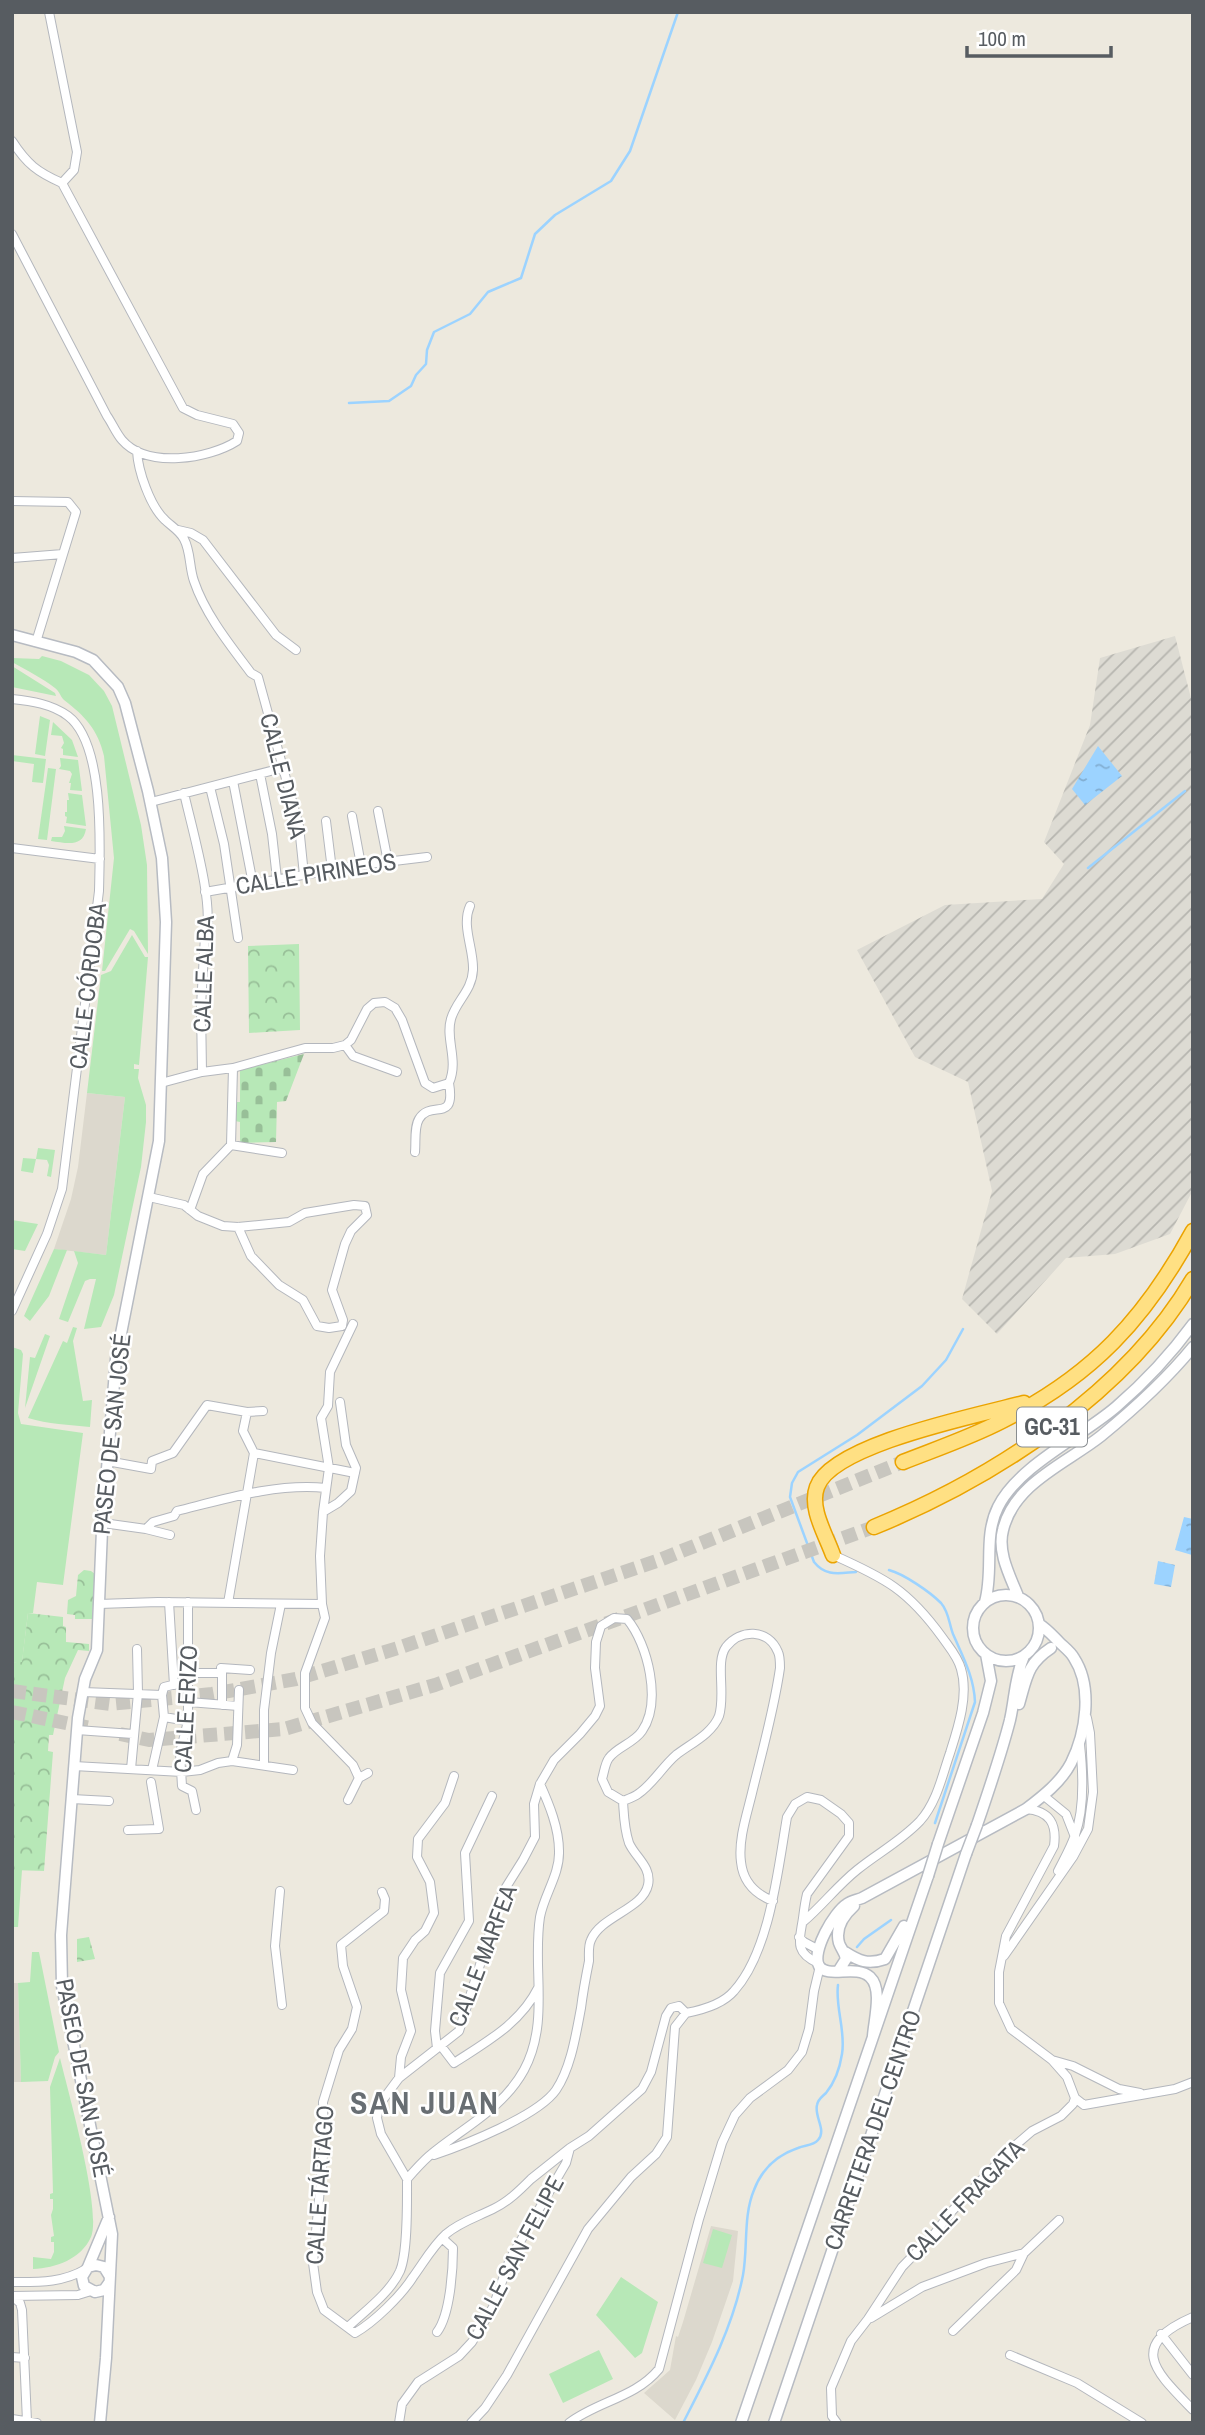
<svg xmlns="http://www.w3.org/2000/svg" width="1205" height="2435" viewBox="0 0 1205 2435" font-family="'Archivo Narrow',sans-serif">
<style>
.industrial{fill:url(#industrial-furrows)}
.education{fill:#dcd8cd}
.cemetery{fill:url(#cemetery-stones)}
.park{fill:url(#park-crowns)}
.garden{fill:#b7e8b7}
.water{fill:url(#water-ripples)}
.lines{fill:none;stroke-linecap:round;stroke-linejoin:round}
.stream{stroke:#9cd3ff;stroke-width:2.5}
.highway-tunnel{stroke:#c8c6bf;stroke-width:14;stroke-dasharray:14 7;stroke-linecap:butt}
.street-casing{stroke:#b4b7bd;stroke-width:10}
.secondary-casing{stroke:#b7bbc2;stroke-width:13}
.highway-casing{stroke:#eba300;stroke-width:17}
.street{stroke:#fff;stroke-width:8}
.secondary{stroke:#fff;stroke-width:10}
.highway{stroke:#ffe083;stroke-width:14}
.secondary-bridge-casing{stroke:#b7bbc2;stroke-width:13;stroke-linecap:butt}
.secondary-bridge{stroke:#fff;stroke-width:10}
.labels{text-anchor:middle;stroke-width:5;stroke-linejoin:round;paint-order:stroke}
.shield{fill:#fff;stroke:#898d90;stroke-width:2}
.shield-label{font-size:23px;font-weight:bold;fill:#575c61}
.street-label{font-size:24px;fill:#575c61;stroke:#fff}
.district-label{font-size:32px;font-weight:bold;letter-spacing:2px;fill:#686e73;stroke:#fff}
</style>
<defs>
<pattern id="industrial-furrows" width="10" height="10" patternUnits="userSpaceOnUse" patternTransform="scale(1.75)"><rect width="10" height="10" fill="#dddbd3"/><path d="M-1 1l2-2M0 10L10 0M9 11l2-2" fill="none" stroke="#b6b5af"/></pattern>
<pattern id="cemetery-stones" width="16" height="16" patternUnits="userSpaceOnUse" patternTransform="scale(1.75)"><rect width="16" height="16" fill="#b7e8b7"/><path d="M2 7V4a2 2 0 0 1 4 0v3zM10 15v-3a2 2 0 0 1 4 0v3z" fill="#98bf98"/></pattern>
<pattern id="park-crowns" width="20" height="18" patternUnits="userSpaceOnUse" patternTransform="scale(1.75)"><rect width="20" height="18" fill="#b7e8b7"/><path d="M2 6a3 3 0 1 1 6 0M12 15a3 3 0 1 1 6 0" fill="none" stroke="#98bf98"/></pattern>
<pattern id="water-ripples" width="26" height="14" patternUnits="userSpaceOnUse" patternTransform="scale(1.75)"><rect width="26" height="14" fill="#9cd3ff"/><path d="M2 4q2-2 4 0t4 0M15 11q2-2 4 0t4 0" fill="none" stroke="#82aed2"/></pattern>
</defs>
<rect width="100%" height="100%" fill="#ede9de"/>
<path class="industrial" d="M1175,636L1193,706V1190L1170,1234L1115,1254L1066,1258L997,1334L962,1299L992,1191L968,1082L915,1057L857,950L945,905L1042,899L1064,864L1044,842L1090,725L1100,658Z"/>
<path class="education" d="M87,1093L125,1097L106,1255L54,1249L71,1199L78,1167Z
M12,1983H18L21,2082H12Z
M711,2226L738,2231L733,2281L712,2342L696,2380L675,2420L644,2393L670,2370L676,2336L678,2337L683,2322Z"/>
<path class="cemetery" d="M304,1054L286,1101L277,1102L276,1142L240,1143V1122L235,1121V1102H240V1070Z"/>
<path class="park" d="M299,944L300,1030L249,1033L248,946Z
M84,1570L91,1571L95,1574L92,1619H75V1615L67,1614L68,1600L76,1596L78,1575Z
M28,1613L63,1617V1626L66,1627V1642L89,1644V1651L78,1650L65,1678L53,1735H49L48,1751L53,1752L44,1871L12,1870V1663L22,1661Z
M89,1937L95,1959L77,1962V1939Z"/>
<path class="garden" d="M42,656L61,661L89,675L104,691L112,706L141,825L147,865L148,954L134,931L130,929L105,971H102L114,858L104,756C98,730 85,716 64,700C60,696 60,692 55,688C42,678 26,670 12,662V658L39,659Z
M12,666L55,693L56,696L12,687Z
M40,716L50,720L45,756L35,754Z
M53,722L72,740L78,757L63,755V749L61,748L64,743L62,736L51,735Z
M12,755L46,759L43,783L32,782L34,764L12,761Z
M60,758L78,760L82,791L70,790L71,783H69L72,774L70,771L59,769L61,766Z
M48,768L56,769L47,840L38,839Z
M68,793L82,795L86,826L66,823L67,817L65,816V812H67V800H69Z
M64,826L86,829C83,848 66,843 51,841L52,837H62L65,831Z
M132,935L145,957H148L139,1065L134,1064V1069H139L138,1078L146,1105V1122L141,1167L114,1295L101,1327L84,1329L96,1279H90L85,1281L68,1322L59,1319L78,1263L74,1251L106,1255L125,1097L87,1093L101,975L111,971Z
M38,1148L55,1150L51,1177L47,1176L49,1165L47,1160L36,1159L33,1173L21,1171L23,1158L36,1159Z
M12,1220L38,1224L25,1251L12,1249Z
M54,1249L67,1250L49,1296L30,1321L24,1316Z
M73,1327L77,1328L73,1341L83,1401L92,1400L90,1427C69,1425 48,1424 28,1418L63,1341L67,1343Z
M45,1334L50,1336L25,1408L30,1357L35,1358Z
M12,1347L21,1350L23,1354L18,1413L21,1424L83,1433L63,1585L37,1582L33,1613H28L22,1662L12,1663Z
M12,1870H22L18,1927H12Z
M32,1952H39L59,2052L55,2057L48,2081L21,2082L18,1983L30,1982Z
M60,2058C68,2091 102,2211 91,2237C81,2259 56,2268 33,2269V2257L51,2259L54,2252V2242H51V2237L54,2236L51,2215L53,2209V2199H50V2194L53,2193L50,2087Z
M713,2229L732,2235L722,2268L703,2263Z
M621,2277L658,2302L642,2353L635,2358L596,2315Z
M599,2350L613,2379L563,2403L549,2374Z"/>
<path class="water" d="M1098,746L1122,776L1085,805L1072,789Z
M1184,1517L1193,1519L1192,1555L1175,1550Z
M1158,1561L1175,1565L1171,1587L1154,1584Z"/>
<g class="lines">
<path class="stream" d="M349,403L389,401L411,386L416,375L426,364L427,350L434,332L470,314L488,292L521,278L535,234L555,215L611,181L630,151L678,12
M1088,868L1185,791
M889,1570C904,1574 930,1592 941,1603C949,1612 949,1624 953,1634C963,1657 974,1677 975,1702L935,1823
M856,1572C839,1573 826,1577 814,1562L790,1497L792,1483L798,1472L857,1435L922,1386L946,1360L963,1329
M857,1947L864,1939L891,1920
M683,2423C707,2376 733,2327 743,2275C748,2248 743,2216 754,2190C762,2169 777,2155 798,2148C805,2145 813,2146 818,2140C827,2130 814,2117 817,2105C818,2099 822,2097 826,2093C835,2082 840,2067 842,2054C846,2031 835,2007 838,1985"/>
<path class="highway-tunnel" d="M12,1691L110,1704L212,1694L296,1679L398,1648L657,1561L903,1462
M12,1712L90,1728
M120,1734L149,1740L284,1729L435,1685L874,1527"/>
<g class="street-casing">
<path id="street" d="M49,12L77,152L74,170L62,183
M12,141C27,164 37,172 62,183
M12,234L107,416C112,423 116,433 122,440C147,469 209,459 237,441L239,433L233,424L197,415L183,408L62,183
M137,451C138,471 150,506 165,520C171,526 179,530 184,539C191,552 189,567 194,581C205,614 230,645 251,673L258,677L299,826L304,875
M12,501L68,502L76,512L36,642
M178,530L191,533L203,540L276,635L296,650
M12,558L63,554
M12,699C31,701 52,704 68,716C105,744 100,848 99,891L62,1189L47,1234L12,1311
M260,774L272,834L277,879
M233,781L253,884
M210,787L224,844L238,938
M184,793C191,825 216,909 205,936L201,1006L202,1072
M151,802L282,768
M378,811L388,862
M352,816L361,865
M326,821L332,870
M12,848L100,859
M205,892L361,865L427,857
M345,1045L353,1056L397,1072
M161,1083L202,1072L233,1068L305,1048H333L345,1045L351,1040L367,1009L374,1003L385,1002L395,1008L402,1020L425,1083L433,1088L449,1083C459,1060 445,1039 451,1019C456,1001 472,991 473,970C474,949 461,926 470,906
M231,1145L282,1153
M415,1152C416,1142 414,1127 419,1119C431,1099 456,1124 449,1083
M149,1197L184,1205L198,1216L223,1226L238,1227L289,1222L305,1213L354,1205L365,1206L367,1215L351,1231L345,1244L332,1290L343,1320L342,1326L329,1328L317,1326L303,1300L279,1285L251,1256L238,1227
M190,1210L203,1174L231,1145L233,1068
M340,1402L346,1445L356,1468L351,1491L338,1503L323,1512L320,1556L322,1604L325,1618L305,1673V1708L312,1723L353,1765L359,1778
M247,1412L243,1431L254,1453L355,1473
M107,1461L151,1469L152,1461L173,1453L207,1405L247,1412L263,1411
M323,1512L329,1468L321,1418L328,1406L330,1372L353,1324
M103,1523L146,1529L170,1535
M146,1529L153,1522L174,1516L177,1511C225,1499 276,1483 326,1488
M169,1602L174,1685
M188,1602V1721L180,1753L182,1786L192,1791L196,1810
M228,1603L254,1453
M99,1604L158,1602L322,1604
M189,1673H222L221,1668L250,1670
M222,1673V1705
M83,1692L162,1695L164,1687L189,1681
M189,1702L238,1706
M164,1717L188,1721
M77,1730L133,1734
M232,1761L237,1745L239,1690
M264,1765V1710L271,1653L281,1604
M74,1766L182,1772L200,1770L218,1763L232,1761L293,1770
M131,1769L138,1693L137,1649
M152,1770L164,1717L162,1695
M1044,1796L1066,1814L1075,1837
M72,1799L109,1801
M348,1800L359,1778L368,1773
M623,1801C628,1799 634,1797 638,1794C653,1784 662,1767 676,1755C690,1744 712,1734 719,1716C726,1694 715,1662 726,1647C740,1629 768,1628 778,1652C780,1656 780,1663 780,1668C774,1710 762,1752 752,1793C747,1814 738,1840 741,1862C743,1881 755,1894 773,1901
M1026,1809C1050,1811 1057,1824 1054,1846L1006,1936L999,1972V2003L1011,2029L1052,2060L1067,2077L1075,2098L1084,2105L1175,2089L1193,2082
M128,1830L159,1829L151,1782
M1058,1871C1064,1859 1071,1847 1075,1835C1085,1808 1083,1773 1080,1745
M280,1891L275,1946L282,2005
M382,1892L385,1899L384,1911L341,1945L343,1966L357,2007L352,2029L339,2050L323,2102L324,2146L313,2263L317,2292L324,2310L355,2333C374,2322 401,2296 413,2277C424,2262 432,2247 446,2234C460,2222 477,2217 493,2209C508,2202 520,2190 531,2179L570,2148L589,2136L642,2089L651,2072L666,2016L671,2008L679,2006L686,2013
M803,1922C822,1906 837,1886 857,1870C878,1853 901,1841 920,1821C937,1802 942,1776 950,1753C958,1728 969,1695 961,1669C958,1657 949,1647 942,1637C908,1590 885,1578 833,1555
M799,1937L804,1942L819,1950
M1004,1956L1073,1857L1088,1829L1093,1792L1090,1733L1087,1718
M441,2046L454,2063C486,2042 520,2024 538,1988
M437,2048L435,2031L440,1973L469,1921L465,1853L492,1796
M1052,2060L1073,2066L1119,2089L1140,2093
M399,2078L401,2057L411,2031L401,1990L403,1958L415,1940L425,1931L434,1913L430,1882L417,1857L418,1839L445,1803L454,1776
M434,2155C464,2145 538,2116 556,2090C571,2068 576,2034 581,2008C583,1992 586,1976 589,1961C589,1954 588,1946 591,1940C601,1916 643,1909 648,1885C652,1867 635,1857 629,1843C624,1828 624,1816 623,1801
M407,2179L381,2134L377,2118L379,2105L399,2078L459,2031L503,1892L523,1860L535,1837L534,1804L540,1784L554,1760L580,1734L595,1716L600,1706L595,1668L596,1642L601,1626L614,1618L627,1619C648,1644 662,1702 642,1731C634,1743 617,1747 609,1758C605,1763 604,1773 602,1779L608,1792L623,1801
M12,2282C39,2282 62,2283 86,2269
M12,2296L20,2303L22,2310L27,2421
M12,2296L78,2295L91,2291
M1193,2317C1126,2346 1156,2372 1193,2410
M871,2318L922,2287L986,2263L1024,2253L1059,2220
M348,2327C365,2311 390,2293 400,2271C408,2252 407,2202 407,2179C414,2171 421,2163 429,2156C462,2128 502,2110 524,2070C550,2022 532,1968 540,1917C544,1895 560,1874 559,1851C559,1828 549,1804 540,1784
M953,2331L1016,2270L1024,2253
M437,2332C450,2315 453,2270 453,2248L442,2238
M1161,2334L1193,2375
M1010,2355L1077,2383L1142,2423
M12,2357L25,2358
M12,2419L37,2423
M399,2423L402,2404L418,2382L459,2356L472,2342L493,2307L510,2259L566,2163L570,2148
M471,2423L485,2408L507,2375L588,2229L631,2177L656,2154L667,2137L675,2027L686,2013C702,2010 723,2004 734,1991C770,1951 778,1869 787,1817L795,1804L807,1797L821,1800L841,1814L849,1823V1836L807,1894C805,1902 804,1910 803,1918C800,1939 793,1952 818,1963
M569,2423C598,2401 635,2398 659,2369L699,2219L722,2143L735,2115L750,2098L788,2070L802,2052L809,2029L814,1991L820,1966
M837,2423L832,2416L831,2388L851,2341L868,2319L902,2267L935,2233L952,2211L1010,2150L1032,2131L1061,2116L1073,2104L1075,2098"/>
</g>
<g class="secondary-casing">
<path id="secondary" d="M12,635L76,652L93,660L118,687L125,703L148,791L162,858L166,922L159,1141L116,1359L102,1530L97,1650L85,1679L78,1718L61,1935L62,1986L112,2234L106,2358L100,2423
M973 1628a33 33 0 1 1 66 0a33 33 0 1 1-66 0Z
M1018,1596C1010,1576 997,1552 1003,1530C1014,1483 1067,1463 1101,1436C1134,1409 1166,1380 1193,1347
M985,1602C994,1570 983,1537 998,1507C1018,1466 1081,1437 1116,1407C1145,1382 1171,1354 1193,1324
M1019,1704C1027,1677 1027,1664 1051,1648
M977,1825C989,1790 1001,1755 1010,1720C1015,1698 1015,1676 1024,1656
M938,1844L983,1713L991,1681L986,1654
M845,1952C859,1961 868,1965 885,1959L904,1926
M839,1970L846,1959C845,1952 841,1949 839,1943C835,1928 844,1915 854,1906
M873,2036C874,2020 883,1989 870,1977C856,1964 828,1979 819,1966C811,1952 834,1912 847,1904C851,1901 857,1900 862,1898L1026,1809C1043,1796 1061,1782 1071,1763C1086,1733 1093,1687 1074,1658C1071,1652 1064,1647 1059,1642C1052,1635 1047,1629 1039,1624
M88,2267L109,2217
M109,2283L104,2290L95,2292L84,2286L82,2277L88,2267L96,2265L104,2267L109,2275
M741,2423L928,1876
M774,2423L966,1854"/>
</g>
<g class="highway-casing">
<path id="highway" d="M903,1462C936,1449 971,1437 1002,1421C1092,1376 1145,1319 1193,1231
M874,1527C994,1478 1126,1393 1193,1279
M833,1555C826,1535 809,1508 817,1487C832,1444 980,1415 1024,1403"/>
</g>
<use href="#street" class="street"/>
<use href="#secondary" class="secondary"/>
<use href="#highway" class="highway"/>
<g class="secondary-bridge-casing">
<path id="secondary-bridge" d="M966,1854L977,1825
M928,1876L938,1844"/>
</g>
<use href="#secondary-bridge" class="secondary-bridge"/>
</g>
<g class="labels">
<rect class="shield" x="1017" y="1407.5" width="70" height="39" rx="5"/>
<g class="shield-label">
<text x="1052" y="1435">GC-31</text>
</g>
<g class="street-label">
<text transform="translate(283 776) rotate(76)" y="8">CALLE DIANA</text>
<text transform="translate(316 874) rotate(-9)" y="8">CALLE PIRINEOS</text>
<text transform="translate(204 974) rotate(-88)" y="8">CALLE ALBA</text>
<text transform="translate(88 986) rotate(-83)" y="8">CALLE CÓRDOBA</text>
<text transform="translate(112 1434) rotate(-84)" y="8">PASEO DE SAN JOSÉ</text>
<text transform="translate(186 1709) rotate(-87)" y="8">CALLE ERIZO</text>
<text transform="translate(483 1956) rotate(-69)" y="8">CALLE MARFEA</text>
<text transform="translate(83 2078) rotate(79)" y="8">PASEO DE SAN JOSÉ</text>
<text transform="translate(873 2130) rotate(-71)" y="8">CARRETERA DEL CENTRO</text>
<text transform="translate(320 2185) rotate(-86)" y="8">CALLE TÁRTAGO</text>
<text transform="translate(965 2201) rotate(-46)" y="8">CALLE FRAGATA</text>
<text transform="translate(515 2258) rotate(-62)" y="8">CALLE SAN FELIPE</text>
</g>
<g class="district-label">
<text x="425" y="2114">SAN JUAN</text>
</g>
</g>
<rect width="1205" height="2435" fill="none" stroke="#575c61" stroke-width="28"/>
<path d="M967 46v10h144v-10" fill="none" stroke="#575c61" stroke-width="3.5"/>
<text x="978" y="46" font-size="21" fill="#575c61" stroke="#ffffff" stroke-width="5" paint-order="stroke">100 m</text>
</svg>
